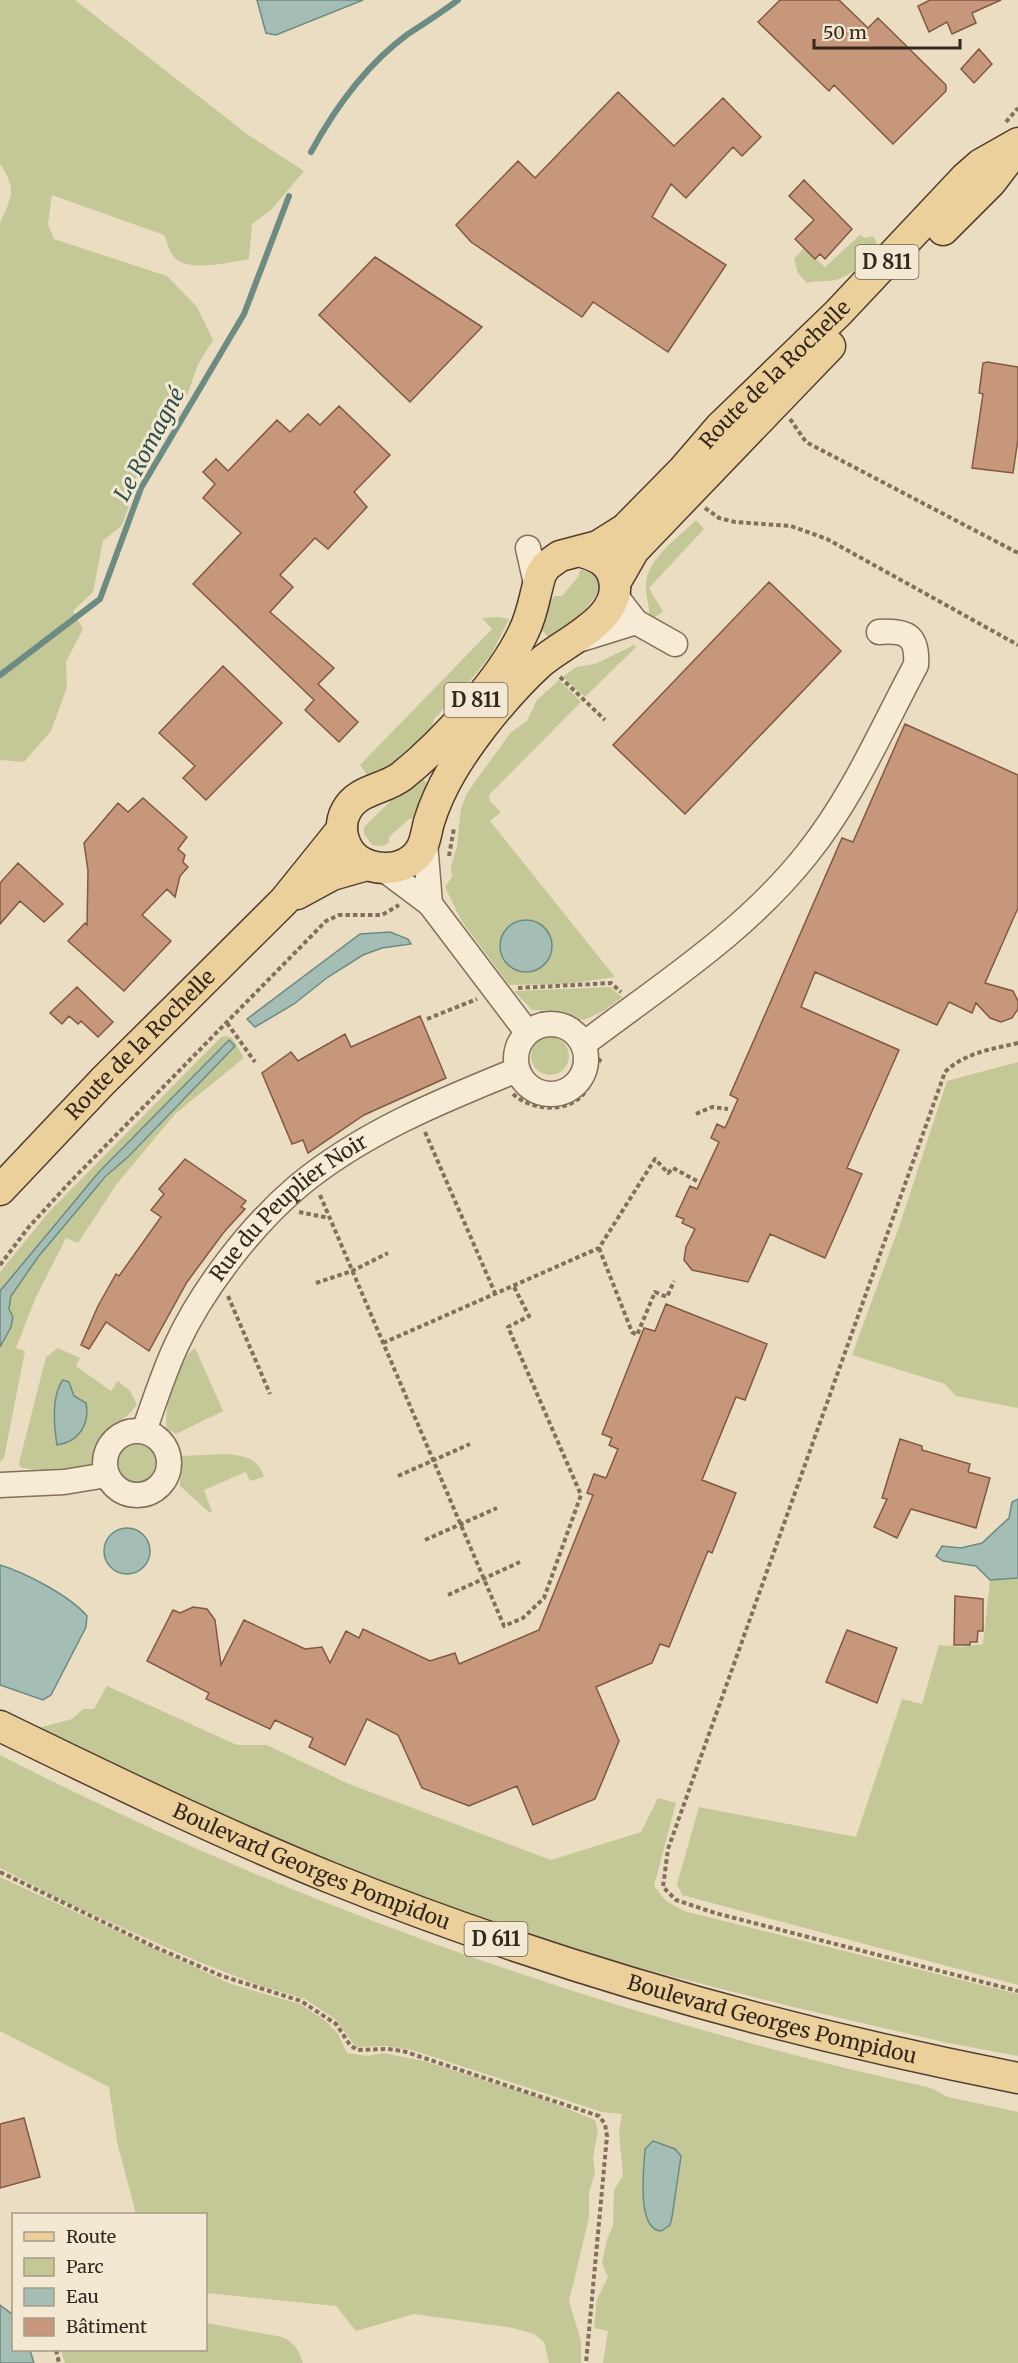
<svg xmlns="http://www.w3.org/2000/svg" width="1018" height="2363" viewBox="0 0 1018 2363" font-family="Merriweather,serif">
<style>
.green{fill:#c4c897}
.water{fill:#a4beb5;stroke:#6c8b82;stroke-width:1.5}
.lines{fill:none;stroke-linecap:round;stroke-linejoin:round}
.stream{stroke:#6c8b82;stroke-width:6}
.building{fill:#c6977a;stroke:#815942;stroke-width:1.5}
.minor-casing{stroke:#836f5b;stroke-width:27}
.major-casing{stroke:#513e2f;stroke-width:33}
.path{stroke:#836f5b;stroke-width:4;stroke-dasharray:4.5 3;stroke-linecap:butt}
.minor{stroke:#f6ebd5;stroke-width:24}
.major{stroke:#ecd09c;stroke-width:30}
.labels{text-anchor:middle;stroke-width:6;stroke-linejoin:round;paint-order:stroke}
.shield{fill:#f3e8d1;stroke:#6d6254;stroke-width:1.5}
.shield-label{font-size:20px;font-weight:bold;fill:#34281e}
.street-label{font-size:21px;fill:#34281e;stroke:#f3e8d1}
.water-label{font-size:22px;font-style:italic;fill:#2e534f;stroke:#f3e8d1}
</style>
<rect width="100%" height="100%" fill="#ebddc2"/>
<path class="green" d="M0,0H75L247,134L304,171L271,210L252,224L249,259C231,262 187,273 174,257C169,252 167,241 164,235L52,195L48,224L54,239L167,276L197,307L213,340L198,364L188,393L143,466L122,525L103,541L93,592L73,611L83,629L66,662L67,687L51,731L24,762L0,760V223C12,196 17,190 0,164Z
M860,235L865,238L873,236L877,243L876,249C869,261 849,277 835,280C825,282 817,280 807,283L798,273L794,259L804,248L825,267Z
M696,520L704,529L649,588L663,612L655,617H649C650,605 645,594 646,583C648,558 679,537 696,520Z
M580,570C635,574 563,630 550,640L538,625L554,596H562L578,577Z
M498,617L509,619L491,655L463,689L434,719L431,729L397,758L403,765L368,776L360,765L492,629L482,618Z
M634,645L636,647L585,697L563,677L576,667L595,664Z
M559,680L581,702L489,795L490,801L501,812L490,821L615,977L567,984L509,985L461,920L445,887L452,877L451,866L457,846L461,808L467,793L511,732L527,721L537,700Z
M418,774L431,787L415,818L409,819L389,837V843L383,846L372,845L364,834V827Z
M610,987L622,997L605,1010L584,1020L557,1011L532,1010L514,991Z
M227,1036L232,1038L244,1058L175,1114L116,1185L78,1243L66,1238L36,1297L16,1348L25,1351L4,1458L0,1462V1347L11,1326L13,1317L9,1309L11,1296L38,1257L85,1199L152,1132L229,1041L99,1172L0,1291V1272L48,1213L221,1037Z
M531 1056a19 19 0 1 1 38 0a19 19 0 1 1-38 0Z
M1018,1062V1408L956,1396L945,1384L852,1355L900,1224L947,1081Z
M58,1348L80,1358L76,1366L111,1391L118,1381L130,1391L137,1404C121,1430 86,1428 93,1468L47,1473L20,1467L19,1463L46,1357Z
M195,1348L223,1411L176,1434L167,1429C163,1408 176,1360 195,1348Z
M115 1463a21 21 0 1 1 42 0a21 21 0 1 1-42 0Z
M226,1454C245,1456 257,1457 264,1477L250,1481L246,1472L204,1490L212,1512L210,1513L180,1486L181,1456Z
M1007,1578H1018V1985L682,1895L677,1884L699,1807L856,1837L902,1699L922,1704L939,1645L961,1647L983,1644L990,1580Z
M107,1686L237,1745H267L349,1784L551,1860L641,1832L658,1798L676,1803L654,1886L666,1901L684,1911L1018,1994V2056L948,2043L793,2007L561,1948L339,1869L35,1729L72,1719L83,1709H94Z
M0,1755C296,1907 607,2015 931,2088L948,2097L1018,2112V2363H603L608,2331L594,2328L597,2299L608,2277L602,2263L607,2239L613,2226L614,2190L623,2176L619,2133L622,2114L602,2112L412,2050L385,2046L356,2047L335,2019L305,1999L258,1985L197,1961L67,1903L0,1868Z
M0,1877L231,1984L300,2004L327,2022L338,2034L347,2053L368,2056L383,2053L424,2061L538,2097L595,2120L598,2131L593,2158L595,2173L589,2192V2218L569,2301L581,2341V2363H549L544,2342L534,2334L513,2328L414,2314L356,2331L336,2306L206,2293V2214H136L117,2142L109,2087L0,2031Z
M206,2323L282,2337C295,2343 299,2350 303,2363H65L61,2350H206Z"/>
<path class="water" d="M257,0H363L276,35L266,33Z
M500 946a26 26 0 1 1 52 0a26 26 0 1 1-52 0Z
M390,932L408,939L411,944L382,948L363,955L328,977L294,1004L255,1027L247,1019L360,934Z
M229,1040L235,1046L129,1156L105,1177L38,1257L11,1296L9,1309L13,1317L11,1327L0,1347V1291L99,1172Z
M63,1380L69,1382L74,1396L86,1403C90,1424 79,1442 57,1445C54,1426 51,1396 63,1380Z
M1018,1499V1578L990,1580L976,1566L943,1561L936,1556L942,1546L961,1548L982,1543L1009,1518L1012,1502Z
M104 1551a23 23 0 1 1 46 0a23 23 0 1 1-46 0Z
M0,1565C26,1573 70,1596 87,1616L86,1627L51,1695L43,1700L0,1685Z
M653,2141L675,2149L681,2156L672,2217L670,2225L661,2231C636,2229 644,2168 645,2149Z
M0,2305L13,2315L14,2350H30L34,2363H0Z"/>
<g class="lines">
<path class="stream" d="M311,152C335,108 367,64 408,34C425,23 442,12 458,0
M0,675L100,599L141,488L244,314L289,196"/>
</g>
<path class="building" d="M780,0H839L868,28L878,18L946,85V91L893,144L834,85L829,91L758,22Z
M930,0H1001L972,13L976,23L952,34L947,22L929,32L918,6Z
M979,49L992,64L974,83L961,69Z
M618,92L674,146L723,98L761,137L742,156L733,147L686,198L671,184L652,217L726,265L668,352L593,302L582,317L471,242L456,225L518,161L535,178Z
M804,180L852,229L825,259L820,254L815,259L795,239L814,220L789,196Z
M375,257L482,327L410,402L319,315Z
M987,362L1018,367V439L1013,473L972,468L983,394L979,393L983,363Z
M339,406L390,455L354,492L367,507L328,549L315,538L280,575L293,587L270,612L334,668L318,684L358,722L339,742L305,710L314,700L193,584L241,533L203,498L215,484L203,472L216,459L228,471L277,420L290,432L308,414L320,425Z
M769,582L841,651L685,814L613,745Z
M223,666L282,723L206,800L183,778L195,766L159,733Z
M905,724L1018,775V908L985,983L1013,991L1018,1001V1009L1012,1018L1001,1022L990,1018L976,1003L972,1013L949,1002L937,1025L815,972L801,1007L899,1050L847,1168L862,1174L825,1258L770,1234L748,1282L692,1270L684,1260L686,1247L695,1229L682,1223L684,1219L676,1216L690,1186L697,1189L719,1142L711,1138L717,1124L725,1128L738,1099L730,1095L842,838L853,842Z
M143,798L187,837L178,849L185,855L183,862L188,867L180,876L175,897L167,889L142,915L171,941L124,991L68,941L85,923L87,925L88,871L84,843L118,803L128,812Z
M18,863L63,904L44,922L20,901L0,924V883Z
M77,987L113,1022L98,1037L81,1021L78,1024L69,1016L62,1024L50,1013Z
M420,1016L446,1078L364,1115L308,1153L303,1140L292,1144L262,1073L291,1052L298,1061L345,1034L351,1047Z
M185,1159L246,1201L241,1207L245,1209L224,1232L187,1282L149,1351L106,1322L89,1349L81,1345L98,1306L116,1274L119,1276L161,1217L151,1210L164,1194L159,1189Z
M666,1304L767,1344L745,1400L736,1397L702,1480L736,1493L712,1553L708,1551L669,1647L660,1644L652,1663L596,1687L619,1741L595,1799L533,1825L517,1786L469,1806L422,1788L398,1735L367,1719L345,1765L309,1747L313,1738L275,1720L270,1729L206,1699L209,1693L147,1661L173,1610L180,1613L193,1607L207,1609L215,1620L221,1665L244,1620L305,1649L322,1647L330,1663L346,1631L359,1638L363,1629L430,1661L455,1653L459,1664L539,1630L593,1495L587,1493L594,1474L606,1478L618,1449L609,1445L612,1438L602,1434L644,1328L655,1331Z
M900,1439L922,1446V1450L970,1464L968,1472L990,1478L976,1528L911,1509L897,1538L874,1527L887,1499L882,1498Z
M955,1596L983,1599V1631H978L977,1642H970V1645H954Z
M847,1630L897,1648L877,1703L826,1682Z
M24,2118L40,2177L0,2188V2124Z"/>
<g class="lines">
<g class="minor-casing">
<g id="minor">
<path d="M528,548L537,588"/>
<path d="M636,622L675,644"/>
<path d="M578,640L636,622L615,595"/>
<path d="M425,842L430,904"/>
<path d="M382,868L430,904L527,1032"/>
<circle cx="551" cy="1059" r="35"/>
<path d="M582,1042L589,1040C666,982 747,930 807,854C853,797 882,728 916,665C918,635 906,630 879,632"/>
<circle cx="137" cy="1463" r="32"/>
<path id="s1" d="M144,1431C154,1403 163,1374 176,1346C201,1291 250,1227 297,1187C360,1134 440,1101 517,1070"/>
<path d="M0,1485L64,1482L107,1475"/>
</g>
</g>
<g class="major-casing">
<g id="major">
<path d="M943,230L991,182L1010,157"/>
<path id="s2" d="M582,552C596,556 608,561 613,576C627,617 565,641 540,663C519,682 500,704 482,727C460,756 440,786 429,822C425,837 425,851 410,861C395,871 373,870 358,860C344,850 337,828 346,811C357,789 384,790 402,776C443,743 502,679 524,631C533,613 535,593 541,574L546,566L560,556L598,546L625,529L683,470L720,427L838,313L965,178L981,164L1018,143"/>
<path d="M615,583L634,550L830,346"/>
<path d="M297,894L332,875L367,865"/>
<path id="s3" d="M0,1190L103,1081L284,901L342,829"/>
<path id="s4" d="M0,1726C109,1779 218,1832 331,1878C552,1967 784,2032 1018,2078"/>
</g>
</g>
<path class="path" d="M1006,122L1018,108
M790,419L806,442L1018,553
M705,508L719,518L735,522L791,526L827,539L1018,645
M560,677L605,720
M449,856L454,828
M518,988L611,983L621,992
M540,1013L564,1015L579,1021
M427,1019L477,999
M227,1023L255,1062
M1018,1043C992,1049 964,1053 945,1072L668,1849L663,1887L676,1900L715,1913L1018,1991
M513,1094C532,1111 569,1114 585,1092C593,1081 595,1068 601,1058
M696,1114L712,1107L728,1109
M425,1132L495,1293
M320,1195L504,1626L523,1618L544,1598L581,1495L508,1327L529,1316L513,1285
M299,1212L329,1218
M599,1248L632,1332L637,1335L655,1292L667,1297L674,1281
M0,1265L28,1228L70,1182L326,921L339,915H382L399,905
M316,1283L352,1271L388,1253
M228,1296L270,1394
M383,1343L599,1248L655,1159L668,1173L673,1168L697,1181
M398,1476L470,1444
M425,1540L497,1508
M448,1595L520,1562
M0,1872L157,1948L222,1976L301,2001L336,2024L350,2045L357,2050L388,2049L403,2051L599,2116L605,2124L607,2136L586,2363
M56,2350L59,2363"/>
<use href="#minor" class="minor"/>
<use href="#major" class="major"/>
</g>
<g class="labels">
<g class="shield">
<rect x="855.5" y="245" width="63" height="34" rx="4.5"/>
<rect x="444.5" y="683" width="63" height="34" rx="4.5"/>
<rect x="464.5" y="1922" width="63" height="34" rx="4.5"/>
</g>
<g class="shield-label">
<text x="887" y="269">D 811</text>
<text x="476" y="707">D 811</text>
<text x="496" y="1946">D 611</text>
</g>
<g class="street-label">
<text dy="7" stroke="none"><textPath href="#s2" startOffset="1144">Route de la Rochelle</textPath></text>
<text dy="7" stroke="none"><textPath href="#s3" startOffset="202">Route de la Rochelle</textPath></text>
<text dy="7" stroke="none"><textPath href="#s1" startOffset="272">Rue du Peuplier Noir</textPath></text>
<text dy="7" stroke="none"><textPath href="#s4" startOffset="342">Boulevard Georges Pompidou</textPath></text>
<text dy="7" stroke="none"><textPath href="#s4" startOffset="828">Boulevard Georges Pompidou</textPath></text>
</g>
<g class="water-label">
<text transform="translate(149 444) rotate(-62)" y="8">Le Romagné</text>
</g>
</g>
<rect x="12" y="2213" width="195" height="138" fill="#f3e8d1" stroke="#a79b89" stroke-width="1.5"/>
<rect x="24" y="2232" width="30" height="9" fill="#ecd09c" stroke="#a79b89" stroke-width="1.5"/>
<text x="66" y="2243" font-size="18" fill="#34281e">Route</text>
<rect x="24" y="2258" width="30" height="18" fill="#c4c897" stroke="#a79b89" stroke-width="1.5"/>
<text x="66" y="2273" font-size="18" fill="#34281e">Parc</text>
<rect x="24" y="2288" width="30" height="18" fill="#a4beb5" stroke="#a79b89" stroke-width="1.5"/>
<text x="66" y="2303" font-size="18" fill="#34281e">Eau</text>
<rect x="24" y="2318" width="30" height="18" fill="#c6977a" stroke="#a79b89" stroke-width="1.5"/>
<text x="66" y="2333" font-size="18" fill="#34281e">Bâtiment</text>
<path d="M814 39v9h146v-9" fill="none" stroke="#34281e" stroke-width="3"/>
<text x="823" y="39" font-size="18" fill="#34281e" stroke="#f3e8d1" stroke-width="4.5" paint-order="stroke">50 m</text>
</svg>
